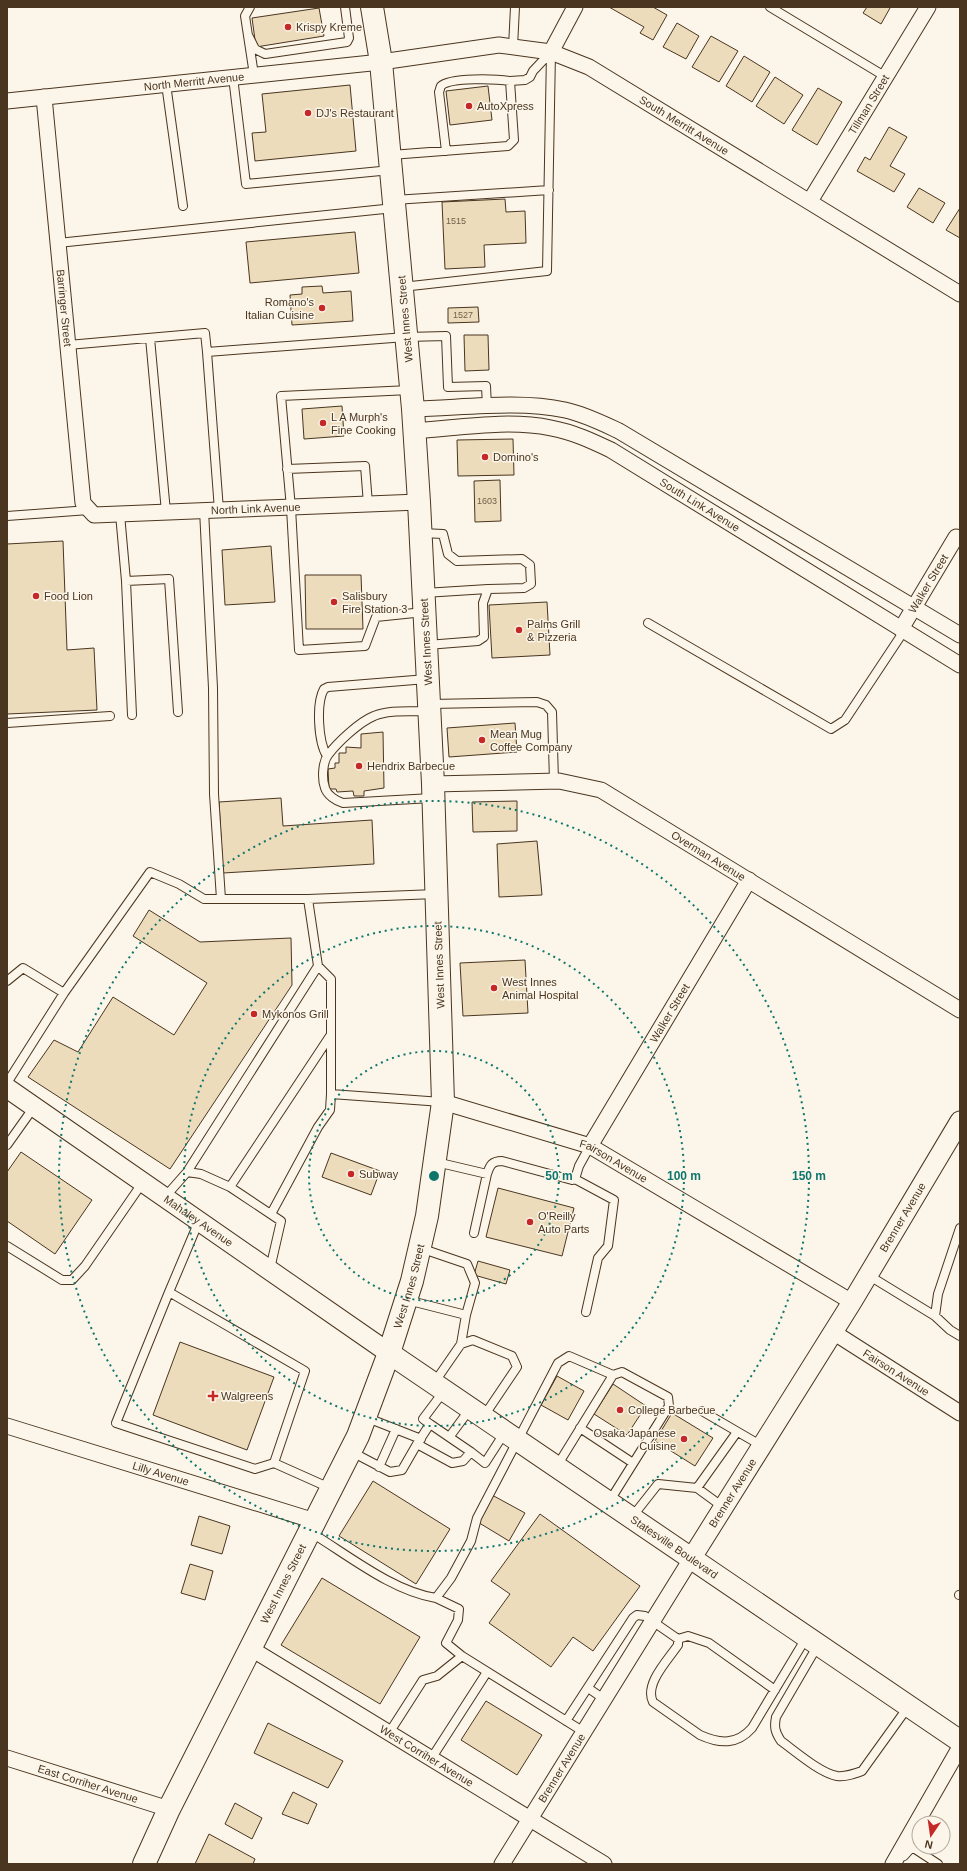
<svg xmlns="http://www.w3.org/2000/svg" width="967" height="1871" viewBox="0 0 967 1871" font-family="Arial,sans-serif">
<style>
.building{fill:#ecdcbc;stroke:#4a3520}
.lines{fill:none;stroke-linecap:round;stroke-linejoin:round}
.service-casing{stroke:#4a3520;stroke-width:10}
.minor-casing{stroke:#4a3520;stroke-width:17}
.tertiary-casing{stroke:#4a3520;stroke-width:21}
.secondary-casing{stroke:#4a3520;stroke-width:23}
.primary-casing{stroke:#4a3520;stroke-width:24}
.service{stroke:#fbf6e9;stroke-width:8}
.minor{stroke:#fbf6e9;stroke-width:15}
.tertiary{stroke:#fbf6e9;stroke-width:19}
.secondary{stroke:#fbf6e9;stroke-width:21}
.primary{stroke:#fbf6e9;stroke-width:22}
.ring{fill:none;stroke:#0f766e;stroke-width:2;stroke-dasharray:2 4}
.poi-dot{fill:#c62828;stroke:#fbf6e9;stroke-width:1.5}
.labels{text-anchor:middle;stroke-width:3;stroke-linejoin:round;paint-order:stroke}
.number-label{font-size:9px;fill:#725f47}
.poi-label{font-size:11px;fill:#4a3520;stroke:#fbf6e9;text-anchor:start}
.street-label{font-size:11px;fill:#4a3520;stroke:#fbf6e9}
.centre{fill:#0f766e;stroke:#fbf6e9;stroke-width:2}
.ring-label{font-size:12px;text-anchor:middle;font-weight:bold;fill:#0f766e;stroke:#fbf6e9;stroke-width:3;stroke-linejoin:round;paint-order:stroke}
</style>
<rect width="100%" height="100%" fill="#fbf6e9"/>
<path class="building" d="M609,7H653L667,15L653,40L640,33L644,27Z
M867,7H889L890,8L881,24L863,13Z
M319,8L324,36L256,47L252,18Z
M677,23L699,36L686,59L663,47Z
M711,36L738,51L719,82L692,67Z
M744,56L770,72L752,102L726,86Z
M775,77L803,95L784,124L756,106Z
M350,85L356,151L255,161L252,133L266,132L262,94Z
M488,86L492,120L450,125L446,91Z
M818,88L842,102L817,145L792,130Z
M889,127L907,137L890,166L905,174L894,192L857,171L865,157L870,160Z
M919,188L945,203L933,223L907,207Z
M505,199L506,212L525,211L526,243L484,245L485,267L445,269L442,202Z
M960,208V238L946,230Z
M355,232L359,273L250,283L246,242Z
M322,286L323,293L351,291L353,321L292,325L290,295L302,294V287Z
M478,307L479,322L448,323V308Z
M464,335H488L489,370L465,371Z
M342,406L344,436L304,439L302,409Z
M513,439L514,475L458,476L457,440Z
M500,480L501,521L475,522L474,481Z
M63,541L67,650L94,648L97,710L7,714V544Z
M271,546L275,602L225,605L222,550Z
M305,575H361L363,629H306Z
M547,602L550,655L492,658L489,605Z
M515,723L517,752L449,757L447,728Z
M383,732L384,788L364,791V796H354L353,791L337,792L336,789H329L328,769L335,768V763H339V753H346V747L361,748V734Z
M281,798L283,826L372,820L374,864L223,873L219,802Z
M517,801V831L473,832L472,802Z
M537,841L542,895L499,897L497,844Z
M149,910L200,942L291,938L292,985L170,1169L28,1077L54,1040L78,1052L113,997L174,1035L207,983L133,936Z
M525,960L528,1013L463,1016L460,963Z
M21,1152L92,1200L55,1254L7,1221V1172Z
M331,1153L380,1171L371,1195L322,1177Z
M498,1188L574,1208L562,1256L486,1237Z
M478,1261L510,1270L506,1284L474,1275Z
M180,1342L274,1377L247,1450L153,1415Z
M557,1376L584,1391L568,1420L541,1405Z
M613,1384L646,1406L627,1435L594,1414Z
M672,1413L713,1438L695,1466L655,1441Z
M373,1481L450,1529L416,1584L339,1536Z
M492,1495L525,1513L509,1541L476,1521Z
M540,1514L640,1586L593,1651L573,1637L551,1667L489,1623L510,1594L491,1581Z
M199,1516L230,1526L222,1554L191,1545Z
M190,1564L213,1571L205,1600L181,1593Z
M322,1578L420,1637L380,1704L281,1645Z
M486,1701L542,1735L517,1775L461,1740Z
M268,1723L343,1761L328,1788L254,1753Z
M293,1792L317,1804L308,1824L282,1814Z
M235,1803L262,1818L252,1839L225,1824Z
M209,1834L255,1859L253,1864H195Z"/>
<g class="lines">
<g class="service-casing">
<path id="service" d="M250,7L245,16L254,75
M770,7L886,77
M248,35L255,49L265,54L347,42L349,38L345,7
M513,47L515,7
M233,77L246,184L391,170
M166,84L183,206
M446,151L439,92C440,90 440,88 441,86C450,77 497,79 510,81
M391,155L508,146L514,140L510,81L525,80L530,77L533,71L551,52
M394,200L549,190
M58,243L394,208
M402,287L547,271L551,52
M150,338L166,512
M68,345L205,333L207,352
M410,390L281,396L291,508L299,650L365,646L376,617L424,612
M287,469L365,466L368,504
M204,510L213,688L214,794L221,899
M219,510L207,352L406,337L446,336L448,387L486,386L487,407
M120,514L126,581L132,715
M7,516L89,510
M422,533L443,534L448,554L457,561L522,559L530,565L531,584L524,588L488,589L483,603L484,637L478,641L427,645
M126,581L169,579L178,712
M424,593L488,589
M648,623L831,729L845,720L904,631
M430,704L537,702L546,705L552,712L554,781
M428,711C412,712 390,709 374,716C359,722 337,743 328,755C322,763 322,780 325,788C327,795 336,801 343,803L432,798
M7,723L110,716
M327,756C318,742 316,703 324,689L328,687L427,679
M436,894L308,899L318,966L331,979V1094L442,1102
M7,981L23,968L64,993
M7,1083L64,993L150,872L179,884L204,899H308
M7,1145L34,1107
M436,1162L487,1174C490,1165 492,1161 502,1161L572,1180L575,1179L579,1166L590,1146
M187,1172L318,966
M575,1179L614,1200L608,1246L598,1258L586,1312
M230,1187L281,1221L270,1269
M165,1197L187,1172L201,1174L230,1187L330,1036
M271,1214L318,1127L330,1110L331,1094
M199,1221L169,1292L305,1371L274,1463L330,1488
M474,1233L487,1174
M7,1246L62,1280H72L85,1266L143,1182
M868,1275L935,1316L950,1330L960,1336
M169,1292L116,1423L255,1469L274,1463
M407,1300L466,1315L475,1283L467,1264L420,1248
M935,1316L938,1294L960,1228
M461,1344L466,1315
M434,1383L461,1344L473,1340L512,1356L517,1367L484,1416
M702,1411L762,1446
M365,1417L421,1439
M430,1424L423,1419L444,1391
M580,1428L633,1463
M450,1436L470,1409
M417,1444L430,1424L471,1452
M350,1451L390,1472L402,1470L417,1444L452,1463L463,1461L471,1452L485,1463L505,1432
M557,1466L613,1375L622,1372L668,1397L669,1406L609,1502
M379,1467L396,1429
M697,1488L737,1432
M632,1517L658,1484L697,1488L723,1507
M310,1532C348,1555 392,1591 436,1598L451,1578L471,1541L477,1518L558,1363L569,1356L613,1375
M959,1595H960
M436,1598L459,1609L458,1620L446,1643L462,1656
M678,1639L688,1636L709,1643L775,1690
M818,1645L776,1717C774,1727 775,1732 781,1741C795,1751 820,1773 837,1776C846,1777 854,1774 862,1771L908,1707
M588,1688L604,1699
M566,1721L633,1618L637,1615L645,1616L678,1639V1645C668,1660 644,1684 653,1702L700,1735C720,1744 737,1745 752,1728L806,1638
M389,1733L423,1680L437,1676L462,1656L584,1732
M431,1759L487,1672
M904,1856L912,1847L938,1864"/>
</g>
<g class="minor-casing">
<g id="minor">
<path d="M551,52L575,7"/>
<path id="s1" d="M44,97L83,503L94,515L419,502"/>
<path id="s2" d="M7,101L381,62L499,45L551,52L589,67L960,294"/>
<path id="s3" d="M810,201L928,7"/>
<path d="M413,409C462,408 518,400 565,410C584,414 602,423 619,431L960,635"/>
<path id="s4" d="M414,431C459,428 507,419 551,428C573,432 592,441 611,450L960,665"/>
<path id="s5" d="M901,629L956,537"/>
<path id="s6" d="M433,784L559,781L601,790L960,1010"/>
<path id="s7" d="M443,1102L590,1146L852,1302"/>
<path id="s8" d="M590,1146L749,880"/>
<path id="s9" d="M833,1332L960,1413"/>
<path id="s10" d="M7,1426L315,1521"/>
<path id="s11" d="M250,1648L604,1864"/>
<path id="s12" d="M7,1758L169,1809"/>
<path id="s13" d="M502,1864L691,1559"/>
<path d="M893,1864L960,1747"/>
</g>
</g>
<g class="tertiary-casing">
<g id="tertiary">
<path id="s14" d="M7,1088L389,1353"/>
<path id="s15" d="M691,1559L852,1302L960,1121"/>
</g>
</g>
<g class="secondary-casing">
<g id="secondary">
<path id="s16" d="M389,1353L960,1741"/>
</g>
</g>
<g class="primary-casing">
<g id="primary">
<path id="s17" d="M144,1864L169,1809L358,1436L389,1353L412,1281L427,1216L443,1102L433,784L419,502L413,409L381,62L372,7"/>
</g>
</g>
<use href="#service" class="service"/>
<use href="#minor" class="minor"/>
<use href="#tertiary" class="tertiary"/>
<use href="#secondary" class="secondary"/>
<use href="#primary" class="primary"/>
</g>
<g class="ring">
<circle cx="434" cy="1176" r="125"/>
<circle cx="434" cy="1176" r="250"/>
<circle cx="434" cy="1176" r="375"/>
</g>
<g class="poi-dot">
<circle cx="288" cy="27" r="4"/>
<circle cx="469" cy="106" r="4"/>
<circle cx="308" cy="113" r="4"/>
<circle cx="322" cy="308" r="4"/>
<circle cx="323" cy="423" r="4"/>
<circle cx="485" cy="457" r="4"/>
<circle cx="36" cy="596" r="4"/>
<circle cx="334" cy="602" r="4"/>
<circle cx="519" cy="630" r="4"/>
<circle cx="482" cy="740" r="4"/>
<circle cx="359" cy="766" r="4"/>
<circle cx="494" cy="988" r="4"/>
<circle cx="254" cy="1014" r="4"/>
<circle cx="351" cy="1174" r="4"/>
<circle cx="530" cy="1222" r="4"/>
<path d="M211 1390h4v4h4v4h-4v4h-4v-4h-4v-4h4z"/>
<circle cx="620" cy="1410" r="4"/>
<circle cx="684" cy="1439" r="4"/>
</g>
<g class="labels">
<g class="number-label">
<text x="456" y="224">1515</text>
<text x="463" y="318">1527</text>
<text x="487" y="504">1603</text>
</g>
<g class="poi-label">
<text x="296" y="31">Krispy Kreme</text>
<text x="477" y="110">AutoXpress</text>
<text x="316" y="117">DJ's Restaurant</text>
<text x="314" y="306" text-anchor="end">Romano's<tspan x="314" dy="13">Italian Cuisine</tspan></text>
<text x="331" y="421">L A Murph's<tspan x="331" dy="13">Fine Cooking</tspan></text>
<text x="493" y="461">Domino's</text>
<text x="44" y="600">Food Lion</text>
<text x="342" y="600">Salisbury<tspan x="342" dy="13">Fire Station 3</tspan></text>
<text x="527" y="628">Palms Grill<tspan x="527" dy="13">&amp; Pizzeria</tspan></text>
<text x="490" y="738">Mean Mug<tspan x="490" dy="13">Coffee Company</tspan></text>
<text x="367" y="770">Hendrix Barbecue</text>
<text x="502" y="986">West Innes<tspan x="502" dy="13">Animal Hospital</tspan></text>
<text x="262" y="1018">Mykonos Grill</text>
<text x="359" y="1178">Subway</text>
<text x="538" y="1220">O'Reilly<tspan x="538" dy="13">Auto Parts</tspan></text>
<text x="221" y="1400">Walgreens</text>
<text x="628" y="1414">College Barbecue</text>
<text x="676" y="1437" text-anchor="end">Osaka Japanese<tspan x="676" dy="13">Cuisine</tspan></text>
</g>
<g class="street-label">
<text dy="4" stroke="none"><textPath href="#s2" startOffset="188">North Merritt Avenue</textPath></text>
<text dy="4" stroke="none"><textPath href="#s3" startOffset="113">Tillman Street</textPath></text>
<text dy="4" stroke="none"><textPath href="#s2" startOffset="700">South Merritt Avenue</textPath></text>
<text dy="4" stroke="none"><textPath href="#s1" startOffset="212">Barringer Street</textPath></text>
<text transform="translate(405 319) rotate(-95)" y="4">West Innes Street</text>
<text dy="4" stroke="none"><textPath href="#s4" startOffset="306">South Link Avenue</textPath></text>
<text dy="4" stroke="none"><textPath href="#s1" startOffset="586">North Link Avenue</textPath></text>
<text dy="4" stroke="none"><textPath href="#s5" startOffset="53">Walker Street</textPath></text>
<text transform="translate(426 642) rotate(-93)" y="4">West Innes Street</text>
<text dy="4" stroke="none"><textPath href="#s6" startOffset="295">Overman Avenue</textPath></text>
<text transform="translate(439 965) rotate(-92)" y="4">West Innes Street</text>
<text dy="4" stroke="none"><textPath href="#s8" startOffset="155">Walker Street</textPath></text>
<text dy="4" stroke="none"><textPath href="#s7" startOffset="181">Fairson Avenue</textPath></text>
<text dy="4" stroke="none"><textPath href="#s15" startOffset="402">Brenner Avenue</textPath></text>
<text dy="4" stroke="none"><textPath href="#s14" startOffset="233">Mahaley Avenue</textPath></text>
<text dy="4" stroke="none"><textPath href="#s17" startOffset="637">West Innes Street</textPath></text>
<text dy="4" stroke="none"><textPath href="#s9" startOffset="75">Fairson Avenue</textPath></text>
<text dy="4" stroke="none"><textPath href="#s10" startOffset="161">Lilly Avenue</textPath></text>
<text dy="4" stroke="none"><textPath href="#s15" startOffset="78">Brenner Avenue</textPath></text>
<text dy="4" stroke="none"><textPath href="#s16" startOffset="345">Statesville Boulevard</textPath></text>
<text dy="4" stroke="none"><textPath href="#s17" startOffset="313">West Innes Street</textPath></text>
<text dy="4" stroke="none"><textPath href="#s11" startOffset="207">West Corriher Avenue</textPath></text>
<text dy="4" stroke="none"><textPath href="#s13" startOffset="113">Brenner Avenue</textPath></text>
<text dy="4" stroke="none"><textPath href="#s12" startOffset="85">East Corriher Avenue</textPath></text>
</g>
</g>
<circle cx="434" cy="1176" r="6" class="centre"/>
<g class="ring-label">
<text x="559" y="1180">50 m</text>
<text x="684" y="1180">100 m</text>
<text x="809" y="1180">150 m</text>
</g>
<rect width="967" height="1871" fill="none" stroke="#4a3520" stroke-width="16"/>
<g transform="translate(931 1835) rotate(193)"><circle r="19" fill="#fbf6e9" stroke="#b4a999"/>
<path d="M0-3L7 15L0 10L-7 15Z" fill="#c62828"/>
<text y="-6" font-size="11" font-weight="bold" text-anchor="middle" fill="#4a3520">N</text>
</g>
</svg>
